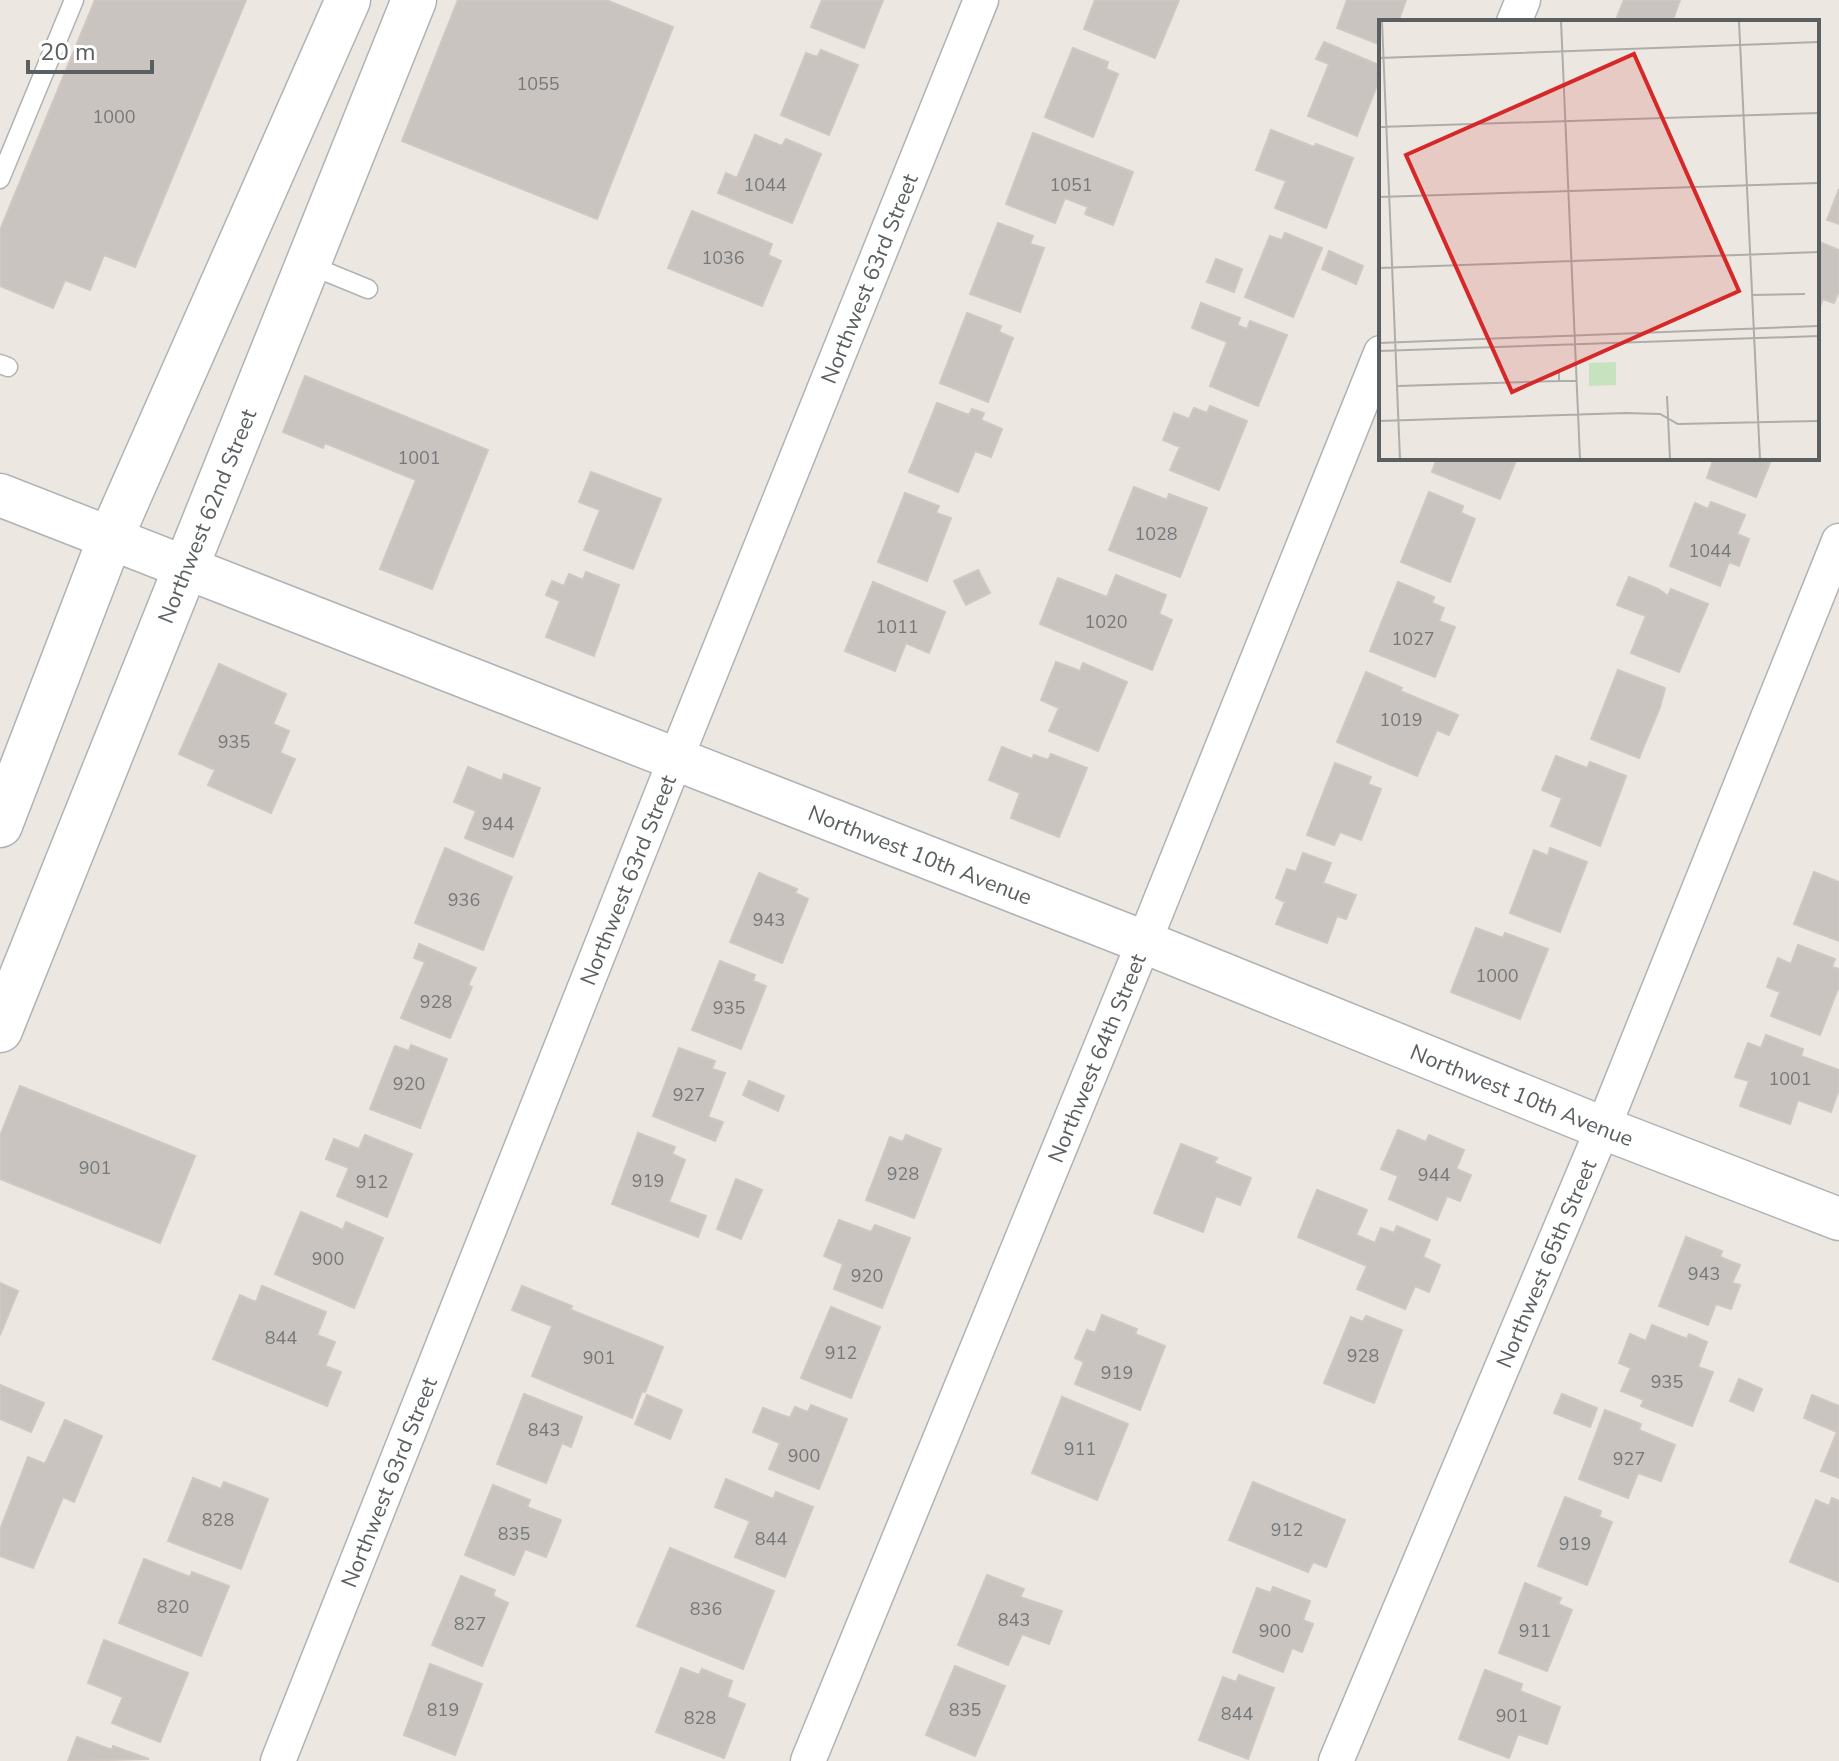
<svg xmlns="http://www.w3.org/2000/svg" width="1839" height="1761" viewBox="0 0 1839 1761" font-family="'Nunito Sans',sans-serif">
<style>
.building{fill:#c9c4c0;stroke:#d0c7c0;stroke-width:2}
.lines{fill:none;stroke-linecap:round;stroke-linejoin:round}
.service-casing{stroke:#afb3b6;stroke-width:21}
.minor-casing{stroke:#afb3b6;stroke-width:37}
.tertiary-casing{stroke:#afb3b6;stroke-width:45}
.secondary-casing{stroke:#aeb3b6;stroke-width:47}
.service{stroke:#fff;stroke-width:18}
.minor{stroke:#fff;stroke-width:34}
.tertiary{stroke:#fff;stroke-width:42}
.secondary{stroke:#fff;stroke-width:44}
.labels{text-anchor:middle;stroke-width:8;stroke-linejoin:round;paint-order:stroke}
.number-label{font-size:18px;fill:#767879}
.street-label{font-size:22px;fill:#5a5f61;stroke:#fff}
.inset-road{fill:none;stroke:#aeadaa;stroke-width:2}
.view{fill:#d62828;fill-opacity:0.15;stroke:#d62828;stroke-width:4}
.inset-edge{fill:none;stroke:#5a5f61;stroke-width:4}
</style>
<rect width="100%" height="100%" fill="#ece7e1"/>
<path class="building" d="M95,0H246L135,267L104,255L90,290L65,280L53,308L0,286V230Z
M458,0H606L673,27L597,219L402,141Z
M822,0H883L864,48L811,27Z
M1095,0H1179L1155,58L1084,29Z
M1347,0H1406L1398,22H1381V45L1337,28Z
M1624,0H1680L1672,22H1615Z
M1324,42L1381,66V75L1357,136L1308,116L1329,64L1316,59Z
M1073,48L1108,62L1106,69L1118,74L1093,137L1045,117Z
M821,50L858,65L829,135L781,115L806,53L817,57Z
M1271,130L1314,147L1316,144L1353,158L1326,228L1275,208L1286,181L1256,170Z
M1033,133L1133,172L1113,225L1085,214L1088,207L1065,198L1055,223L1006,204Z
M755,135L782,146L786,139L821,154L792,223L718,193L726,173L737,178Z
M1839,189V224L1827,220Z
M692,211L772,244L768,255L781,261L762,306L668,268Z
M998,223L1033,236L1030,244L1044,248L1020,312L970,294Z
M1285,233L1322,248L1293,317L1245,297L1270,236L1282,240Z
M1817,241L1839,250V291L1834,303L1823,299L1817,315Z
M1329,251L1363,266L1356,284L1322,269Z
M1216,259L1242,269L1234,292L1207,282Z
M1201,303L1240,318L1237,325L1247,329L1250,321L1287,335L1258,406L1210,386L1227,342L1192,328Z
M967,313L1001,326L999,332L1013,338L988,402L940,383Z
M305,376L488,450L432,589L380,569L416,480L325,443L323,448L283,432Z
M937,403L969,415L972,409L984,413L981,420L1002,429L991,457L975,451L958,492L909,472Z
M1210,406L1247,421L1219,490L1170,470L1180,447L1163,440L1174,413L1189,419L1194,408L1207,413Z
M1437,458H1517L1500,499L1432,472Z
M1714,458H1772L1756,497L1707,478Z
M591,472L661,499L633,569L584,550L600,510L579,502Z
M1134,487L1167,500L1169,494L1207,508L1180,577L1109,550Z
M1429,492L1463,506L1461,513L1475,519L1450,582L1401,562Z
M905,493L939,506L936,513L951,518L927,581L878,562Z
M1711,502L1745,515L1737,534L1749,539L1739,566L1729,562L1720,586L1670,566L1695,503L1708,509Z
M978,570L990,593L966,605L954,581Z
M586,572L619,585L594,656L546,637L560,601L546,595L552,581L564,586L569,574L583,580Z
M1116,575L1166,595L1159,614L1172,620L1152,670L1040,624L1058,578L1107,597Z
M1629,577L1658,589L1668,596L1671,589L1708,604L1679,672L1631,653L1646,616L1617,605Z
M873,582L945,612L929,653L906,643L895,671L845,651Z
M1398,582L1434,597L1432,603L1444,608L1439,621L1455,627L1435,677L1370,651Z
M1056,662L1080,671L1083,663L1127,682L1098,751L1049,731L1059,708L1041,700Z
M219,664L286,694L273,724L289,731L280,753L295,759L271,813L208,785L215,770L179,754Z
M1618,670L1665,688L1660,707L1639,758L1591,739Z
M1366,672L1402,688L1400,691L1458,715L1449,735L1437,730L1417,776L1337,742Z
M1002,747L1032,759L1034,755L1048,760L1051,754L1087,768L1059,837L1011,818L1020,793L989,780Z
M1556,756L1587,768L1590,762L1626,776L1600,846L1551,826L1562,798L1542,790Z
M1335,763L1371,777L1368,784L1381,789L1361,840L1340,832L1334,845L1307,835Z
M468,767L502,781L504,774L540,788L513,857L465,838L476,811L454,802Z
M445,848L512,877L483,950L415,923Z
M1550,848L1587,862L1560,932L1510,913L1534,850L1548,856Z
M1303,853L1331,863L1323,883L1356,895L1346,919L1337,916L1327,943L1276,924L1285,902L1276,898L1287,869L1296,872Z
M1814,872L1839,882V941L1794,924Z
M759,873L797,889L795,893L808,899L782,963L730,942Z
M1476,928L1503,938L1505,933L1548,949L1520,1019L1451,992Z
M419,944L476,968L468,985L472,987L450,1038L401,1018L425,962L414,958Z
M1798,945L1835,959L1832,967L1839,969V986L1820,1035L1771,1016L1780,992L1767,987L1778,958L1791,964Z
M720,961L755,975L753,981L766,986L741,1049L692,1030Z
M1766,1035L1803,1049L1801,1056L1839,1070V1089L1831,1112L1798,1100L1790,1124L1740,1106L1749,1081L1735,1077L1748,1043L1761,1048Z
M411,1045L447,1059L420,1128L370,1109L395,1046L409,1051Z
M679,1048L715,1061L712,1069L725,1073L708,1117L723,1122L715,1141L653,1116Z
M749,1081L784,1096L778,1111L743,1095Z
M20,1086L195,1156L160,1243L0,1179V1136Z
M1398,1130L1426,1142L1429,1135L1464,1150L1456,1169L1471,1175L1460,1201L1447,1196L1437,1220L1389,1199L1398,1176L1381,1169Z
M638,1133L675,1147L672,1154L685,1160L669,1202L706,1216L698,1237L612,1204Z
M365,1135L412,1154L387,1217L337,1196L349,1168L326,1159L334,1139L359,1149Z
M906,1135L941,1149L914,1218L866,1200L890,1137L903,1142Z
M1181,1144L1217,1158L1214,1163L1251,1178L1240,1205L1216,1196L1203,1232L1154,1213Z
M736,1179L762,1190L741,1239L717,1229Z
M1317,1190L1367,1210L1356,1235L1375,1243L1381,1228L1394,1233L1397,1226L1430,1240L1423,1257L1440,1265L1429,1292L1415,1286L1405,1309L1357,1289L1367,1266L1298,1237Z
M301,1212L343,1230L346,1222L383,1238L354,1308L275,1274Z
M839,1220L871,1232L875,1225L910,1238L882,1308L834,1289L843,1264L824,1256Z
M1686,1237L1722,1251L1720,1257L1740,1265L1732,1283L1740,1285L1731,1309L1716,1304L1708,1325L1659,1306Z
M0,1283L18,1291L0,1335Z
M262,1286L326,1312L317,1335L335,1342L325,1366L341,1372L327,1406L213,1359L240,1295L256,1302Z
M522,1286L572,1306L571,1310L663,1347L645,1392L642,1391L632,1418L532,1376L552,1326L512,1310Z
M831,1307L880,1327L851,1398L801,1378Z
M1102,1315L1137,1329L1135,1334L1165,1346L1140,1410L1075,1384L1084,1362L1075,1358L1087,1330L1095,1333Z
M1366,1316L1402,1330L1374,1403L1324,1383L1351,1317L1363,1322Z
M1652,1325L1687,1339L1689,1334L1707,1342L1698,1367L1713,1372L1692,1426L1641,1406L1644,1400L1621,1391L1631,1368L1619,1363L1630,1334L1646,1341Z
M1739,1379L1762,1389L1753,1411L1730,1401Z
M0,1385L44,1403L31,1432L0,1419Z
M524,1394L582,1417L571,1447L562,1443L546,1483L497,1464Z
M1562,1394L1597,1408L1590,1427L1554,1413Z
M647,1395L682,1410L670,1439L635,1424Z
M1812,1395L1839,1406V1478L1821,1471L1837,1432L1804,1418Z
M1062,1397L1128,1424L1097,1500L1032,1473Z
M811,1405L847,1419L819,1489L769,1469L780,1443L753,1432L763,1408L790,1418L795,1407L808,1412Z
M1605,1410L1641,1424L1639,1430L1675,1445L1661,1481L1638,1473L1628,1498L1579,1479Z
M65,1420L102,1436L74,1502L63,1497L33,1568L0,1556V1530L28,1457L45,1464Z
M193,1478L221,1489L224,1482L268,1499L241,1569L168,1541Z
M726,1479L773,1499L776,1492L813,1507L785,1577L735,1557L750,1521L715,1507Z
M1253,1482L1345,1520L1326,1567L1313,1562L1308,1572L1229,1540Z
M493,1485L530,1500L527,1507L561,1520L546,1557L525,1549L514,1575L465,1555Z
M1565,1497L1601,1511L1599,1517L1612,1522L1587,1585L1538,1566Z
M1832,1498L1839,1501V1582L1790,1562L1816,1500L1829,1506Z
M670,1548L774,1591L743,1669L637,1626Z
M144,1559L190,1577L192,1572L229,1586L201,1656L119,1623Z
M987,1575L1024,1589L1020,1597L1062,1611L1049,1644L1022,1634L1008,1665L958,1645Z
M461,1576L495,1590L493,1596L508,1603L482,1666L432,1645Z
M1525,1583L1561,1598L1558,1604L1572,1610L1547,1671L1499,1653Z
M1273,1587L1310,1601L1303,1620L1313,1624L1302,1652L1292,1648L1283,1672L1233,1652L1257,1588L1271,1593Z
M104,1640L188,1673L160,1742L112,1723L123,1697L88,1683Z
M430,1664L482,1684L455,1755L404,1735Z
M955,1666L1005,1686L975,1756L926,1735Z
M681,1668L699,1675L702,1669L732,1681L727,1697L745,1704L724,1758L656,1732Z
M1485,1670L1522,1684L1520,1691L1560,1707L1547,1744L1518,1734L1509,1758L1459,1739Z
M1239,1675L1274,1688L1248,1759L1199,1740L1223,1677L1236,1682Z
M77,1737L112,1750L113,1746L149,1759L68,1761Z"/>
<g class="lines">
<g class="service-casing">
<path id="service" d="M0,179L74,0
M307,264L368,289
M0,364L8,367"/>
</g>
<g class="minor-casing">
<g id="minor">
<path d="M1514,22L1523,0"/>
<path id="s1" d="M278,1761L676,758L981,0"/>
<path id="s2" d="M808,1761L1144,942L1381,353"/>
<path id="s3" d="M1336,1761L1603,1128L1839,541"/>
</g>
</g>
<g class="tertiary-casing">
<g id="tertiary">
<path id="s4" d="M0,495L1144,942L1603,1128L1839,1219"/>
</g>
</g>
<g class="secondary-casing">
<g id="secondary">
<path d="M0,825L110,539L348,0"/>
<path id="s5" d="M0,1030L414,0"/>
</g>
</g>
<use href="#service" class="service"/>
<use href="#minor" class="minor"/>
<use href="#tertiary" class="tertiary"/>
<use href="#secondary" class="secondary"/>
</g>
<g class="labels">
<g class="number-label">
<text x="538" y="90">1055</text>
<text x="114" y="123">1000</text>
<text x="765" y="191">1044</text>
<text x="1071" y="191">1051</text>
<text x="723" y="264">1036</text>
<text x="419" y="464">1001</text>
<text x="1156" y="540">1028</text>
<text x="1710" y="557">1044</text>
<text x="1106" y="628">1020</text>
<text x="897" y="633">1011</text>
<text x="1413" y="645">1027</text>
<text x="1401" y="726">1019</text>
<text x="234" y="748">935</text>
<text x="498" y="830">944</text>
<text x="464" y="906">936</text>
<text x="769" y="926">943</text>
<text x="1497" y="982">1000</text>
<text x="436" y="1008">928</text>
<text x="729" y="1014">935</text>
<text x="1790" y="1085">1001</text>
<text x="409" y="1090">920</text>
<text x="689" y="1101">927</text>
<text x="95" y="1174">901</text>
<text x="903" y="1180">928</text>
<text x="1434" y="1181">944</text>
<text x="648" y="1187">919</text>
<text x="372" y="1188">912</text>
<text x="328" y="1265">900</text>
<text x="1704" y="1280">943</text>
<text x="867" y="1282">920</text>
<text x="281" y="1344">844</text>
<text x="841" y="1359">912</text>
<text x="1363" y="1362">928</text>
<text x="599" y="1364">901</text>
<text x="1117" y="1379">919</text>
<text x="1667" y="1388">935</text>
<text x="544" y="1436">843</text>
<text x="1080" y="1455">911</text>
<text x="804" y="1462">900</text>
<text x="1629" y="1465">927</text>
<text x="218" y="1526">828</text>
<text x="1287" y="1536">912</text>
<text x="514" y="1540">835</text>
<text x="771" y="1545">844</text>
<text x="1575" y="1550">919</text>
<text x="173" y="1613">820</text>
<text x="706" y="1615">836</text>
<text x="1014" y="1626">843</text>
<text x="470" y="1630">827</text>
<text x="1275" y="1637">900</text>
<text x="1535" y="1637">911</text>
<text x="443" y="1716">819</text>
<text x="965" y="1716">835</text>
<text x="1237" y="1720">844</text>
<text x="1512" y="1722">901</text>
<text x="700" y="1724">828</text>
</g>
<g class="street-label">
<text dy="8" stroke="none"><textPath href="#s1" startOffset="1596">Northwest 63rd Street</textPath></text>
<text dy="8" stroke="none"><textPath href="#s5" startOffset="554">Northwest 62nd Street</textPath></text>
<text dy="8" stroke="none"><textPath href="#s4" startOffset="988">Northwest 10th Avenue</textPath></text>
<text dy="8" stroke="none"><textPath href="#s1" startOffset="948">Northwest 63rd Street</textPath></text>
<text dy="8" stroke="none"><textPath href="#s2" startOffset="760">Northwest 64th Street</textPath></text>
<text dy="8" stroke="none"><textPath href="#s4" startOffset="1636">Northwest 10th Avenue</textPath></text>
<text dy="8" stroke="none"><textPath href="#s3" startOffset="540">Northwest 65th Street</textPath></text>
<text dy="8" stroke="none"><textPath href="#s1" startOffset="300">Northwest 63rd Street</textPath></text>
</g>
</g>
<g transform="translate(1379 20)">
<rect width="440" height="440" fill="#ece7e1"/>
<path d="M237,342V365L210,366V343Z" fill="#c7e2bf"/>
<path class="inset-road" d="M3,1L21,439M182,1L201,439M360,1L381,439M0,38L440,22M0,107L440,93M0,177L440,163M0,248L440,232M373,275L426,274M0,323L440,306M0,331L440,316M180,350V361H197M19,366L180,361M288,376L291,439M0,401L247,393L281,394L299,404L440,401"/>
<path class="view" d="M255,34L360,271L133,372L27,135Z"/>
<rect width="440" height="440" class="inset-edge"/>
</g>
<path d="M28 60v12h124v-12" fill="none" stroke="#5a5f61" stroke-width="4"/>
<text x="40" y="60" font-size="24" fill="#5a5f61" stroke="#ffffff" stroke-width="6" paint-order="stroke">20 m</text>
</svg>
